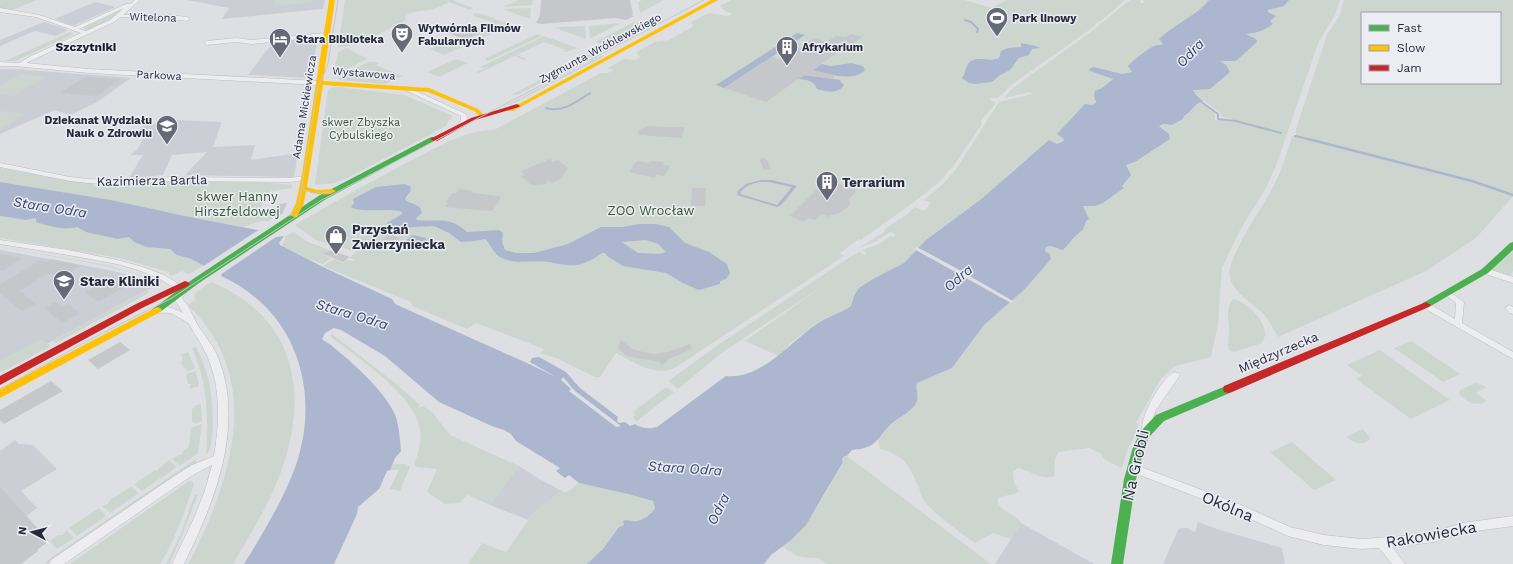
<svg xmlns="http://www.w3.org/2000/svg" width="1513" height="564" viewBox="0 0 1513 564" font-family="'Work Sans',sans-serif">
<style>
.built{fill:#ccced6}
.green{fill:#ccd6ce;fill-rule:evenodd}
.water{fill:#acb6ce;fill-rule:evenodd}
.pier{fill:#dedfe3}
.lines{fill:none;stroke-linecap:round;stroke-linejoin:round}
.stream-far1{stroke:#acb6ce;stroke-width:2}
.stream{stroke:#acb6ce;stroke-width:2.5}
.building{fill:#c6c7cb}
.street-casing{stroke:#bcbdc1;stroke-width:1}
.street{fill:#ededf0;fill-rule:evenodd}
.fast{fill:#4caf50;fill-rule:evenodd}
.slow{fill:#ffc107;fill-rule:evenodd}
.jam{fill:#c62828;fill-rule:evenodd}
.tram{stroke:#c7c8cb;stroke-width:1}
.labels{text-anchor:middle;stroke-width:3;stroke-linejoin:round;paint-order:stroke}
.far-street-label{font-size:11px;fill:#262a3b;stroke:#ebedf3}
.far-poi-label{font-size:11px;font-weight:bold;fill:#262a3b;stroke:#ebedf3;text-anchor:start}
.far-park-label{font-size:11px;fill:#345634;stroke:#ebedf3}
.far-neighbourhood-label{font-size:12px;font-weight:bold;fill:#181c2c;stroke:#ebedf3}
.street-label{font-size:13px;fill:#262a3b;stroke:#ebedf3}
.poi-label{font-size:13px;font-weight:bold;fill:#262a3b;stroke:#ebedf3;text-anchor:start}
.park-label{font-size:13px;fill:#345634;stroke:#ebedf3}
.water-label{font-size:14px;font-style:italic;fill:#31426e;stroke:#ebedf3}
.near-street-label{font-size:16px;fill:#262a3b;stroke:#ebedf3}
</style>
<rect width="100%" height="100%" fill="#dedfe3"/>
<path class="built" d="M187,0H325L323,9L222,19L229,8Z
M95,2L115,7L73,26L55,19Z
M44,22L68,30L56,36L35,31L0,46V40Z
M318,37L310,78L248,75L274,41Z
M0,69H14L131,78L97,102L70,115L55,110L0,134Z
M175,120L222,122L213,147L255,145L251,160L298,153L294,177L185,175L207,152L172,155L163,175L129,178L143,155H130L137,150L143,139L139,131L143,125L171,123Z
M0,250L109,270L125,274L153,287L0,369Z
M15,440L19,444L33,445L57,469L21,491L37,508L26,516L49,541L37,549L21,564H0V451Z
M519,466L541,480L562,491L534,512L528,520L490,505Z
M1198,522L1217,529L1282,548L1285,564H1163L1178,530L1181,528H1187L1195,532Z
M1021,523L1094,564H995Z"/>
<path class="green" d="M0,0H37L12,10L0,8Z
M276,0H313L309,3L273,6Z
M345,0H455L454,1L473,8L470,10L449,2C444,5 439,7 433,9C424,12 412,9 405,17L406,19L402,22C381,32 361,47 338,47Z
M519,0H533L532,5L502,7Z
M642,0H664L640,13L638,2Z
M731,0H964L992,8L1006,0H1125L1105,18L1095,24V26L1010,86L998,98H991L990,100L996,103L981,121L982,124L954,165L938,183L910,205L861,240L859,239L840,253L844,256L673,369C653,376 634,362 616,353L600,377H595L556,358L540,353L544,349L476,323L467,329L412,306L411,302L323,266L334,259L343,263L347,260L354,261L355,260L350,258L356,252L316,240L295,225C332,203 370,182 408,162C432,150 467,129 494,130L601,73H608L614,70L608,68L624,59L635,60L641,57L636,52L655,42L669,40L692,27L693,25L691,22L709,13L729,16L733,14L725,11L720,6Z
M1130,0H1140L1141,3H1144L1143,0H1209C1195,17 1174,24 1159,39L1163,44L1153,46L1140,56L1133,72L1122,74L1094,67L1090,71L1114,78L1102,88L1095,91L1096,101L1058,134L1063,138L1064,141L1026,159L980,200L926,240L904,263L854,296L851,306C841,313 828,316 817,323C808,330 795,338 787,347C784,350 783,353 779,356L745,341L824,285L723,352L678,389L668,381L718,345L850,257L859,252L865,255L867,253L862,250L879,244L890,236L893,237L896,235L890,232L880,239L877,238L878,240L877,241L859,248L884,232L885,229L901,218L900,220L915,207L924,211L931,203L924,200L943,184L956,169L999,102L1032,94L1031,92L1004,98L1013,88L1092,31Z
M1289,0H1340L1335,15L1319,41L1277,163L1266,188L1240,230L1222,268L1218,324L1211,357L1175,366L1161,379L1136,423L1138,424L1137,431L1127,451L1122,468L1105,460L1100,453L1089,448L1058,452L1055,459L1054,476C1041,481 1032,471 1018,468L1013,471L1014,482L1019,491L1015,494L999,497L997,502C1003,513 1015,513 1021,523L1011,539L993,533L975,543C959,532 937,516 925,502C922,498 920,492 919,488C910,467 904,454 880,449L878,440C882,435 885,429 890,425C899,418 912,413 916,402C920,395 915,390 917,383L952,368L984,325L1025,289L1051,259L1050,254L1045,251L1046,247L1049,246L1058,249L1073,240L1077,234L1083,230V206L1103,203L1124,188L1122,186L1130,173L1126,165L1135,162L1170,139L1165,130L1159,126L1161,124L1172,125L1183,119L1184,116L1189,113L1200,102L1215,113V120L1232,121L1233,119L1221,116V113L1196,95L1193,90L1229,72L1226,65L1220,61H1236L1256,39L1246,34C1257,33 1264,32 1273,24L1269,21L1273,14L1268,12V10Z
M1344,0H1513V195L1475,181L1296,136V129L1327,35L1340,15ZM1362,13H1500V83H1362Z
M531,8L530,19L502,9L529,8Z
M124,9C115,16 96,32 84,30L85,26Z
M475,13L482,14L511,25L484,37H482L484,35H477L471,31L492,22L473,16Z
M634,22L641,24L601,44L595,42Z
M621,23L591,38H590L589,26Z
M585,26L586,39L555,28L559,27Z
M70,32L74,34L15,61H5Z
M537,34L542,36L488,61H486V58Z
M544,36L577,48L565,52L564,51L566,50L544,42L517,55L526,59L524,60L515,56L479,73L477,72L489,67L480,68L482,66Z
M458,37L473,42L444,55L430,49Z
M346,48L368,59L333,75L338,52Z
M596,51L599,53L519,94L511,95Z
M602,55L603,57L518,101L499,109Z
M456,59L468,63L439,77L427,72Z
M368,62H375L379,63L376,65L403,76L384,84L340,80L337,78Z
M21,74L46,77L13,96L0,94V86Z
M339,87L404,95L451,115L452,119L448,121L447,125L435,132L347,178L335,183L316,185L315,184L328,90L330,88Z
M0,111L25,114L0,130Z
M1292,136L1476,183L1513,196L1476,238L1426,271L1278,337C1274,330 1270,322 1265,316C1254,303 1235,295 1230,278C1224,260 1265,204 1274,185C1282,169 1287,153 1292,136Z
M0,168L69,181L93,183L94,186L99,187L110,184L164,181L259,182L292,185V188L271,191L256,215L269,214L270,216L274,217L269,221H261L243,227L185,216L111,200L0,182Z
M0,216L26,220L36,218V222L69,229L77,227L118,239L129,237L137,243L170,249L182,257L191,259L204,265L189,274L181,271L171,276L169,275V272L119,258L0,238Z
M294,232L306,241L329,250L323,255L331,258L323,264L306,258L282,246L286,236Z
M0,247L107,265L162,282L158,284L135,274L106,266Z
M1513,251V271L1510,276L1491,270Z
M211,282C295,316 310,392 281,472C269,505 250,534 233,564H188C200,543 210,520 218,497C242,427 245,361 188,305L196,300L194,297L196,292Z
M148,290L149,291L145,295L56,343L53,341Z
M1233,299C1245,301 1266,320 1265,334C1265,337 1263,340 1262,343L1234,352L1229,350C1227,342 1229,338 1229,331C1229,320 1225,308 1233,299Z
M332,334L400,387L399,388H401L420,405L418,408L423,406L432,412L450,435L519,466L490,505L467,495L460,503L445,504L427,492L437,469L416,467L414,464C420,450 423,436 418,422C408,390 356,357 330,336Z
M41,339L51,346L2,372L0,370V361Z
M1411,341L1460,374L1443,382L1394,348Z
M196,347C202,358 206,370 209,382C212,395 217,446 206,455C208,417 208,383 192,348Z
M1380,350L1450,400L1411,419L1356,379L1362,376L1347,365Z
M188,352L195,368L187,372L186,368L184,369L181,362L183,361V358L180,355Z
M196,371L199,386L189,389L191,384H188L186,374Z
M1475,383L1487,387L1476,393L1487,401C1475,407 1468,403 1459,394L1460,390Z
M666,387L674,392L636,422L633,417L635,415L633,412Z
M201,404L202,421L194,424V422H192V409L194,408V406Z
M202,424L198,453L180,466L172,459L183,453L182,452L189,447L191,428Z
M1363,429L1369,436L1370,439C1362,447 1354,443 1346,437Z
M1292,442L1336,480L1314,490L1270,452Z
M844,456H847L991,564H827C814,554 815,560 802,557C795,556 788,550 782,546C811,526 826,491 843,462L842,459Z
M169,460L177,467L142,491L135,485L137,482L155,470L156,471Z
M194,460L197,462L48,564L45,562Z
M392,464H406L410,467L400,491L390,489L399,470H390Z
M189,481L193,482L194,484C184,512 176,539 160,564H70Z
M579,483L649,499L653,501L655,508C649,520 635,521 623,523L624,525L615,531L603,549L587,564H468L482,543L506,552L534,512L562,491L566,493Z
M132,487L139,493L110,513L102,506L108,504L110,500L129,488Z
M195,494H198L181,538L169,564H166L179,538Z
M99,508L106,516L77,536L69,528Z
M66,530L74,538L57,549L50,541L58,535H63Z"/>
<path class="water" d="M1209,0H1289L1284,6L1268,10V12L1276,16L1270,21L1273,24C1264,31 1257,33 1246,34L1256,39L1257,42L1236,61H1220L1226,65L1230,72L1210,89L1193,90L1196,95L1203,101C1195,103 1192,112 1184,116L1183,119L1172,125L1163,124L1159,126L1169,134L1170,139L1135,162L1126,165L1131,175L1122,186L1124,188L1103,203L1095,206H1083L1089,219L1086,221L1083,230C1075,235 1070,243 1063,250L1050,246L1046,247L1045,251L1050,254L1051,259L1025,289L984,325L952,368L917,383C915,389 919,394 917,401C912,413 898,417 889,426C882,432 878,444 867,447C863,449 857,449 852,450L847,456H844L842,459L843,462L806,525L791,540L771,555L764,564H587L603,549L618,528L624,525L623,521C628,519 631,522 636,521C643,520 652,514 655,508L653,501L628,494L579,483L569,475L565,478L556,471L560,468L516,441L511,434L504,430L494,427L439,402L385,356L341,330L334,328L325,333L322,339C325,342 329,343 332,346C352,362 387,393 396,417C399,428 400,439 401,451L395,458L390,470L387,471L379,489L358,507L357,514L334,564H244C262,535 280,505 293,473C323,397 299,311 221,276L222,275L191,259L177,255L170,249L147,247L134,242L129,237L118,239L86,232L77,227C65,231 48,226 36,222V218L26,220L0,216V182L111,200L185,216L257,230L277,237L284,236L279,243L280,245L325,268L392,299L395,304L529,364L556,377L530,362L532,358L539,357L566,372L580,388L618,417L617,421L619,423L625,422L630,426L635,424C643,429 648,429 657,427L726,376C762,380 791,341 818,323C829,316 841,313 851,306L854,296L859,288L873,279L904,263L926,240L980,200L1049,140L1057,144L1064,141L1063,138L1057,134L1085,104L1092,105L1096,102L1094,96L1095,91L1102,88L1113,79L1090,71L1089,69L1094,67L1122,74L1132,72L1128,66C1132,61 1149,48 1154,46C1157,44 1159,46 1163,44L1159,39C1174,24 1195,17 1209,0ZM563,377L575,391L621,426L616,427L569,391L571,389L561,380Z
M797,33L805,35L724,88L716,85Z
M1021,43L1036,46L1040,48L1032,49L1029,55L1019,58L1010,70L1000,75L992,82L974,84L969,83L962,78C965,74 966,67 968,64C975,54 990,63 999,58L1001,51L1008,48L1021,47Z
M851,63L863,66L865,70C853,83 826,73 811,71L822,64L831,66Z
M805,75L841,80L840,81L844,85C839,94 826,92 817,89C814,80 807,80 798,79Z
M761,180H771L797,186L781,205L777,207L737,195L738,191L746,184ZM759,182H769L792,187L777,205L740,194C743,186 752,184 759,182Z
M405,184L411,187L410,192L406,197L405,200C412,205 420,203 422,213L416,218L417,220C437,223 448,215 467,232L499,230L503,233L502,242L505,250L516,253H534L568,244L601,227H622L639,224H656L669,227L685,243L709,252L727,264L730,273L726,279L720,281V284L699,290L683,283L666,273L623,266L607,256L605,253H602C594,259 587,263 577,265C567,266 559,264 549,262C533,259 516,266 500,257C493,253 490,243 485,239L475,241L461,242L449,233L434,226L413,227L392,230L387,223L402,214V212C390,207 364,214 351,207L354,203L353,199L376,187ZM646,240L658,244L666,252L659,254L638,253L622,242Z
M413,235L426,238L427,241L420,246L405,241Z"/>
<path class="pier" d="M260,229L279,235L220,275L202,267Z
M917,247L954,267L1013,301L1011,303L914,249Z"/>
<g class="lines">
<path class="stream-far1" d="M965,20L971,22L978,29L977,32
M1200,101L1218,114V119L1236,121L1281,133
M546,108C563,113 576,102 590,93
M1295,136L1312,140"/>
<path class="stream" d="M1308,139L1472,181L1513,195"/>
</g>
<path class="building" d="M541,0H630L633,14L631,15L634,16L626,20L615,18L541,24L536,23L540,15Z
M459,27L471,31L479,34L465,40L446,32Z
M851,34L862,37L851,46L848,45L813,70L834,75L833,79L804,75L766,102L725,88L772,57L781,60L814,38L827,42L836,36L846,37Z
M85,77L121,79L97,96L60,93Z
M647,126L663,127H685L681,138L640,135L637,132Z
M766,158L771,169L764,170L759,159Z
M550,159L553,162L558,160L568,168L562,178L552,183L548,180L546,184L534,185L530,184L521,176L525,175L521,171Z
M637,161L649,163L650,161L664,162L663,165L670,166L664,176L656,175L655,178L646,176L629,172Z
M826,180L854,188L856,192L848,200L851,201L848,207L838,214L831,215L829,217L822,214L815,220L808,218L804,222L790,216Z
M692,188H706L705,206H691Z
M459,189L473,191L472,193L500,196V198H501L493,210L490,211L445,207L448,203L445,202L453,193H456Z
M287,203L282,214H273L278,204Z
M341,233L349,235L340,242L332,240Z
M388,234L400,238L394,243L382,240Z
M330,250L350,257L343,262L323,254Z
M0,254L22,258L5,270H0Z
M51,259L80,265L67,276L46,274L20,291L36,304L22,311L0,293V284L41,260L47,262Z
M110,279L123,288L98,302L85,292Z
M55,302L63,307L69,304L80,314L62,323L44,308Z
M621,340L634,350L653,354L668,352L690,344L692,349L669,359L662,366L659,362L654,361L626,356L618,348Z
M120,342L130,350L98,369L88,360Z
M51,381L63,391L4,424L0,420V410Z
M0,487L49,541L37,550L38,551L21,564H0Z"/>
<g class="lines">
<g class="street-casing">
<path id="street" d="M135,0H140L123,15H169L187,17L190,19L187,21L169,19L120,17L114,22L26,63L89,69L319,81L322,83L319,85L89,73L14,66H0V62L19,63L31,56L81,33L36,17L0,12V8L39,15L75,27L126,4H130ZM124,8L110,20L86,31L79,29Z
M327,33L330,35L329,36L252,44L236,42L207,45L204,43L207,41L236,38L252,40Z
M407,87L466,114C468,118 466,125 461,127L458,125L461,120V116L405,90V88Z
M0,163L70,177L88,179L113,180L174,177L289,178L305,176L308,178L305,180L289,182L174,181L113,184L88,183L70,181L0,167Z
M0,240L68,250L117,260L143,267L164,275L182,286L181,288H175L158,278L138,270L117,264L68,255L0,244Z
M1485,268L1513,277V283L1482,273L1481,271L1482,269Z
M183,288L187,291L182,298C184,302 187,304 189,308C192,313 194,319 197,324C204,335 212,344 217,355C246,424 215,501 184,564H172L195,516L205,490L212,465L200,471L184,481L64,564H49L51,560L176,475L192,465L214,456C221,414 221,372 196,336C193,332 191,326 188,323C183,320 174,314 169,313C163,312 156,315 152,310C160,302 175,309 183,313L174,298L180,289Z
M1448,291L1464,302L1462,323L1513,352V359L1422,307L1421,305L1425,302L1428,303L1455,319L1456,303L1444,294L1445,292Z
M1509,305L1513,307V314L1510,313L1505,308Z
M1175,372L1178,373L1180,375L1156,410L1153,418L1149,435L1146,436L1143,435C1136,422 1163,375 1175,372Z
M1133,464L1239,504L1290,527L1324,535L1361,539L1404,536L1434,532L1462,523L1513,516V526L1462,533L1434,542L1392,547L1405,564H1392L1379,548L1361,549L1324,545L1288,536L1231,510L1129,471L1128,468L1129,465Z"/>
</g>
<use href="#street" class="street"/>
<path class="fast" d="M431,137H434L438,139L326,199L199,283L160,312H154L152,310L154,308L193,279L320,195Z
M1513,242V250L1488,273L1429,307H1423L1421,305L1423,303L1482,269L1510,243Z
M1228,385L1232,386L1233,389L1232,392L1164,421L1149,437L1145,447L1136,479L1123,564H1111L1124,479L1133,447L1141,431L1156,415Z"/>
<path class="slow" d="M329,0H335L323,81L429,88L478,109L485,116L482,118L474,111L428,92L323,85L307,187L317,190L332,189L336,191C329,197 315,194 306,191L304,203L297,217H294L290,215L296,203L302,174Z
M711,0H718L513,111H509L508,110Z
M157,307L160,308L162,310L160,312L0,398V389Z"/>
<path class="jam" d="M517,104L520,106L519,107L475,120L437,141H434L430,139L471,118Z
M185,281L188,282L190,284L188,286L142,308L0,385V376L136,304Z
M1426,302L1431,305L1429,307L1232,392L1228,393L1224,392L1223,389L1224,386Z"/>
<path class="tram" d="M302,183L304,190L314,193L331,192
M290,216L299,204L317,90L328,64L338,0
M0,389L91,339L172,298L320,201L704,0"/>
</g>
<defs>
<g id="stadium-pin" transform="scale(1.15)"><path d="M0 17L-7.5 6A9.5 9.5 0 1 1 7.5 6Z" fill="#666976" stroke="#ebedf3"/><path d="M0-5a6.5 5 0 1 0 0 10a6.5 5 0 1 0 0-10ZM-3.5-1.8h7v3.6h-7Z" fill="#fff"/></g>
<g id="theatre-pin" transform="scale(1.15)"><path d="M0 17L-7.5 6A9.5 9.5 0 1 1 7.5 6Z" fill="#666976" stroke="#ebedf3"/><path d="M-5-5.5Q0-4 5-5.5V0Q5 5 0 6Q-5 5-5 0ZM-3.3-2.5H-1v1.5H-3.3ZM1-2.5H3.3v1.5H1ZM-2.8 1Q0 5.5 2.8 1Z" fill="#fff"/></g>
<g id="hotel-pin" transform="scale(1.15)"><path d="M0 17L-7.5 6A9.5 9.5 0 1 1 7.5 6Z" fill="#666976" stroke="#ebedf3"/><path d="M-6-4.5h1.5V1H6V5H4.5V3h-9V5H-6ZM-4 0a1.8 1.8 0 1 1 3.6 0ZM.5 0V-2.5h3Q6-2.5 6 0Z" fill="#fff"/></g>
<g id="building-pin" transform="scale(1.15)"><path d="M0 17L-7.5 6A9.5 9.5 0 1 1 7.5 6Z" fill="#666976" stroke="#ebedf3"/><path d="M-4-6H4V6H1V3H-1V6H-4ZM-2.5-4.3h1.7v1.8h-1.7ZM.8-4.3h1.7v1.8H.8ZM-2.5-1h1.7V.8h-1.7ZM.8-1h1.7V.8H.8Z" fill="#fff"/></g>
<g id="university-pin" transform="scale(1.15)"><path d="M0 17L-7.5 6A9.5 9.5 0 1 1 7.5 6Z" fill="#666976" stroke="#ebedf3"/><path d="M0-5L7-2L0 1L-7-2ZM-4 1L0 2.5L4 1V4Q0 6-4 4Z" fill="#fff"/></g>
<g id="shop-pin" transform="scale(1.15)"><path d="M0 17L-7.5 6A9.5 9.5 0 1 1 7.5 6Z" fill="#666976" stroke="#ebedf3"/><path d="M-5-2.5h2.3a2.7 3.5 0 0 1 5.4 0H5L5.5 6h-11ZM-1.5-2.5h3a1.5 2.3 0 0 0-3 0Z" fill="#fff"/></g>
</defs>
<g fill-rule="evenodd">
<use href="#stadium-pin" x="997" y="18"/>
<use href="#theatre-pin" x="402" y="34"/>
<use href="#hotel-pin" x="280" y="39"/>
<use href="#building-pin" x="787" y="47"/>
<use href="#university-pin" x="167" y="126"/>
<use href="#building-pin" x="827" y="182"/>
<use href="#shop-pin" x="336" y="236"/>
<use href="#university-pin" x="64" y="281"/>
</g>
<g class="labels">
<g class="far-street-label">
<text transform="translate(153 17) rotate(2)" y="4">Witelona</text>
<text transform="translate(600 48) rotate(-28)" y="4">Zygmunta Wróblewskiego</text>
<text transform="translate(364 73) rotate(5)" y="4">Wystawowa</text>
<text transform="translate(159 75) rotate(3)" y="4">Parkowa</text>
<text transform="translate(304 107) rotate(-81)" y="4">Adama Mickiewicza</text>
</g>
<g class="far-poi-label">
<text x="1012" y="22">Park linowy</text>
<text x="418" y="32">Wytwórnia Filmów<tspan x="418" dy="13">Fabularnych</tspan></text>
<text x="296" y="43">Stara Biblioteka</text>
<text x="802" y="51">Afrykarium</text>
<text x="152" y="124" text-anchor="end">Dziekanat Wydziału<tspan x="152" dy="13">Nauk o Zdrowiu</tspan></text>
</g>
<g class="far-park-label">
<text x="361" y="126">skwer Zbyszka<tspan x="361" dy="13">Cybulskiego</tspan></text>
</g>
<g class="far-neighbourhood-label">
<text x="86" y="51">Szczytniki</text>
</g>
<g class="street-label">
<text transform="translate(152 180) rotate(-1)" y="5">Kazimierza Bartla</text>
<text transform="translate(1278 352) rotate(-23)" y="5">Międzyrzecka</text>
</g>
<g class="poi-label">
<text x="842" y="187">Terrarium</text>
<text x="352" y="234">Przystań<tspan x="352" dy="15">Zwierzyniecka</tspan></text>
<text x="80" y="286">Stare Kliniki</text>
</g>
<g class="park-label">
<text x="237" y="201">skwer Hanny<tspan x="237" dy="15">Hirszfeldowej</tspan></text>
<text x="651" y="215">ZOO Wrocław</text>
</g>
<g class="water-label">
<text transform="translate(1190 53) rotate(-46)" y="5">Odra</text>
<text transform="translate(50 207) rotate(9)" y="5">Stara Odra</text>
<text transform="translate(958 278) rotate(-41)" y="5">Odra</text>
<text transform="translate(352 314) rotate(17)" y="5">Stara Odra</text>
<text transform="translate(685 468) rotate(4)" y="5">Stara Odra</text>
<text transform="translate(718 509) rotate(-64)" y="5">Odra</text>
</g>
<g class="near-street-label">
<text transform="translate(1135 465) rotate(-77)" y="6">Na Grobli</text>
<text transform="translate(1228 506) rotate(23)" y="6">Okólna</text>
<text transform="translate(1431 534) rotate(-10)" y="6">Rakowiecka</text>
</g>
</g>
<rect x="1361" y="12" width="140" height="72" fill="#ebedf3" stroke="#9c9fa9"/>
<rect x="1369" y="25" width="20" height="6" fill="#4caf50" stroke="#9c9fa9"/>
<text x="1397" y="32" font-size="12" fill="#262a3b">Fast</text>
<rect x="1369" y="45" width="20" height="6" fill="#ffc107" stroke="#9c9fa9"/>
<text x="1397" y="52" font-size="12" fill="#262a3b">Slow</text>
<rect x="1369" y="65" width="20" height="6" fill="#c62828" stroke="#9c9fa9"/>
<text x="1397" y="72" font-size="12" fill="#262a3b">Jam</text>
<g transform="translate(32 532) rotate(277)" stroke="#ebedf3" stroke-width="3" paint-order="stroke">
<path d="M0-3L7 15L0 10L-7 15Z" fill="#262a3b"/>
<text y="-6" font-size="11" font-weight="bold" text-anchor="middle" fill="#262a3b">N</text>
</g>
</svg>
